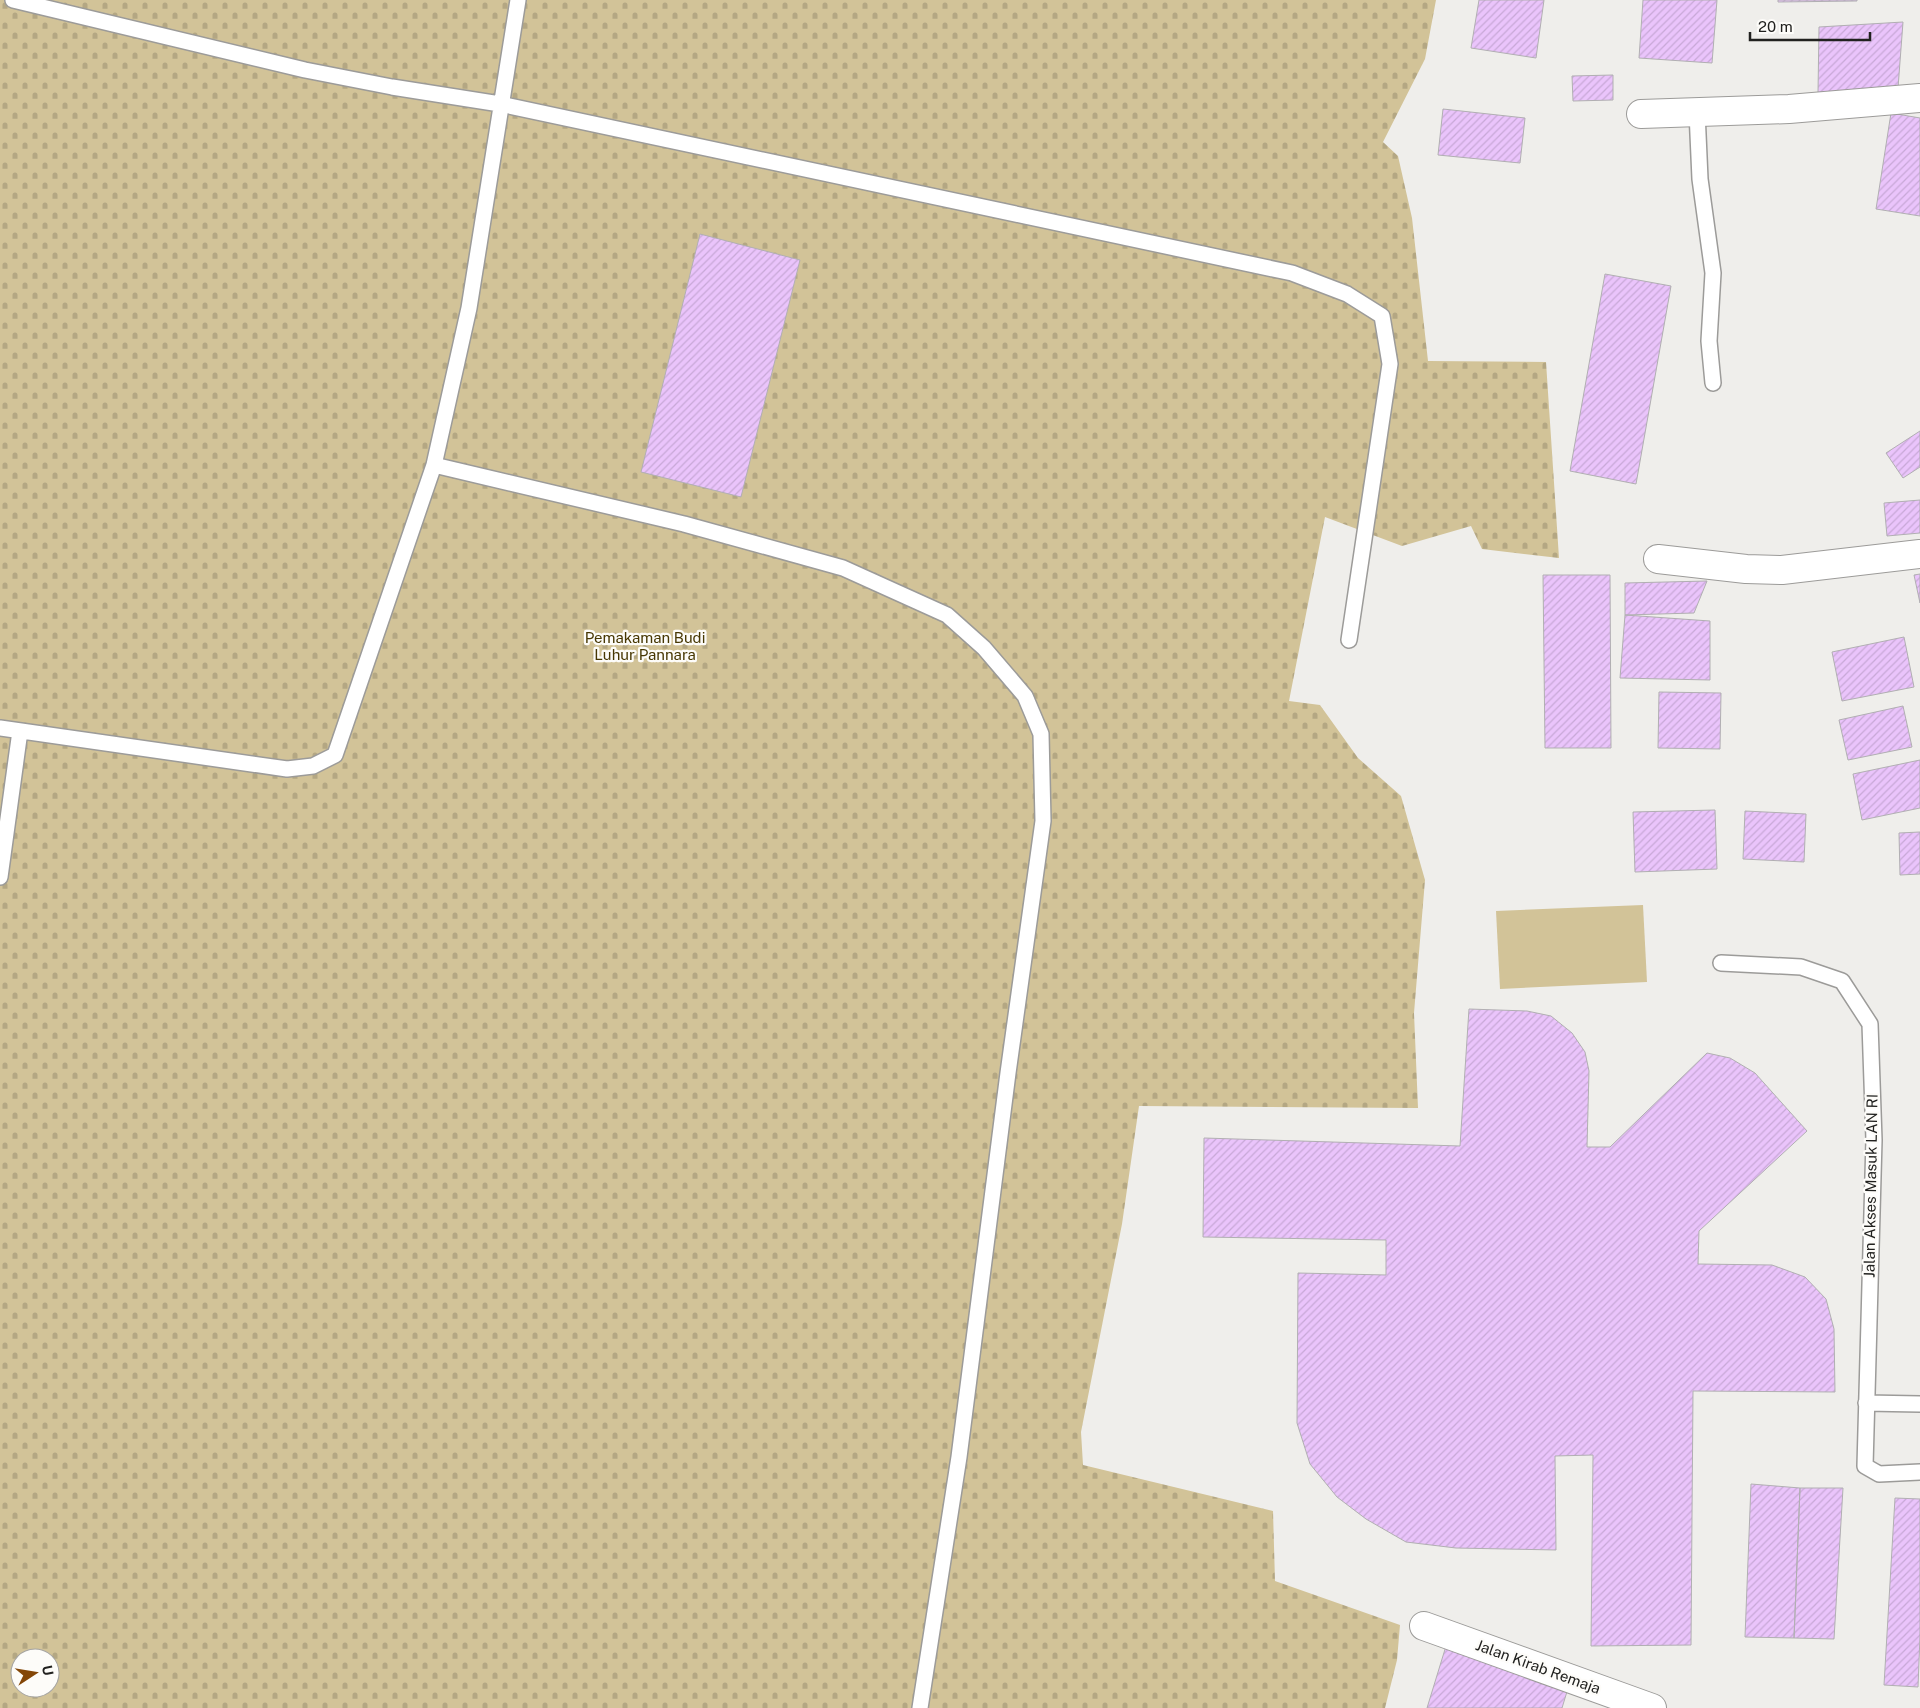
<svg xmlns="http://www.w3.org/2000/svg" width="1920" height="1708" viewBox="0 0 1920 1708" font-family="'Public Sans',sans-serif">
<style>
.cemetery{fill:url(#cemetery-stones);fill-rule:evenodd}
.pitch{fill:#d2c398}
.building{fill:url(#building-hatch);stroke:#b1afb2}
.lines{fill:none;stroke-linecap:round;stroke-linejoin:round}
.lane-casing{stroke:#9c9b99;stroke-width:18}
.street-casing{stroke:#9c9b99;stroke-width:30}
.lane{stroke:#fff;stroke-width:15}
.street{stroke:#fff;stroke-width:28}
.labels{text-anchor:middle;stroke-width:4.5;stroke-linejoin:round;paint-order:stroke}
.park-label{font-size:15px;fill:#473703;stroke:#fdfcf9}
.street-label{font-size:15px;fill:#21211f;stroke:#fdfcf9}
</style>
<defs>
<pattern id="cemetery-stones" width="16" height="16" patternUnits="userSpaceOnUse" patternTransform="scale(1.25)"><rect width="16" height="16" fill="#d2c398"/><path d="M2 7V4a2 2 0 0 1 4 0v3zM10 15v-3a2 2 0 0 1 4 0v3z" fill="#b4a783"/></pattern>
<pattern id="building-hatch" width="6" height="6" patternUnits="userSpaceOnUse" patternTransform="scale(1.25)"><rect width="6" height="6" fill="#eac4fb"/><path d="M-1 1l2-2M0 6l6-6M5 7l2-2" fill="none" stroke="#c8a8d7"/></pattern>
</defs>
<rect width="100%" height="100%" fill="#efeeeb"/>
<path class="cemetery" d="M0,0H1436L1425,59L1383,142L1398,156L1412,218L1428,361L1546,362L1559,558L1482,549L1471,526L1402,546L1325,517L1289,701L1320,705L1358,758L1401,796L1425,880L1414,1013L1418,1108L1139,1106L1122,1224L1081,1432L1083,1465L1273,1511L1275,1581L1400,1625L1397,1660L1385,1708H0ZM20,1658H50V1688H20Z"/>
<path class="pitch" d="M1643,905L1647,982L1500,989L1496,911Z"/>
<path class="building" d="M1479,0H1544L1536,58L1471,48Z
M1643,0H1717L1712,63L1639,58Z
M1778,0H1857V1L1778,2Z
M1903,22L1898,88L1818,93L1819,27Z
M1613,75V100L1573,101L1572,76Z
M1443,109L1525,118L1520,163L1438,155Z
M1891,113L1920,118V216L1876,209Z
M700,234L800,260L741,497L641,472Z
M1605,274L1671,286L1636,484L1570,471Z
M1920,431V467L1903,478L1886,453Z
M1920,500V533L1887,536L1884,503Z
M1920,574V603L1914,575Z
M1543,575H1610L1611,748H1545Z
M1707,581L1694,613L1625,615V583Z
M1625,615L1710,621V680L1620,678Z
M1904,637L1914,687L1842,701L1832,652Z
M1659,692L1721,693L1720,749L1658,748Z
M1903,706L1912,747L1848,760L1839,720Z
M1920,760V808L1862,820L1853,774Z
M1715,810L1717,869L1635,872L1633,812Z
M1745,811L1806,814L1804,862L1743,859Z
M1920,832V874L1900,875L1899,833Z
M1469,1009L1527,1011L1551,1016L1572,1033L1585,1052L1589,1071L1587,1147H1610L1707,1053L1730,1058L1755,1073L1807,1131L1699,1231L1698,1264L1772,1265L1805,1277L1826,1299L1834,1329L1835,1392L1693,1391L1691,1645L1591,1646L1593,1455L1555,1456L1556,1550L1456,1548L1406,1542L1366,1519L1337,1497L1310,1464L1297,1423L1298,1273L1386,1275V1240L1203,1237L1204,1138L1460,1146Z
M1751,1484L1800,1488L1794,1638L1745,1637Z
M1800,1488H1843L1834,1639L1794,1638Z
M1895,1498L1920,1499V1636L1918,1687L1884,1685Z
M1446,1646L1569,1685L1562,1708H1427Z"/>
<g class="lines">
<g class="lane-casing">
<path id="lane" d="M13,0L305,70L392,87L500,104L1292,273L1347,294L1382,316L1390,364L1349,640
M1697,112L1700,179L1713,273L1709,341L1713,383
M434,465L684,524L843,568L947,615L984,648L1025,696L1041,734L1043,821L1008,1073L959,1457L920,1708
M0,728L287,769L313,766L335,755L434,465L469,308L518,0
M0,877L20,731
M1721,963L1801,967L1842,981L1870,1024L1874,1140L1865,1466L1879,1474L1920,1472
M1866,1403L1920,1404"/>
</g>
<g class="street-casing">
<path id="street" d="M1641,114L1789,109L1920,98
M1658,559L1746,569L1782,570L1920,554
M1424,1626L1652,1708"/>
</g>
<use href="#lane" class="lane"/>
<use href="#street" class="street"/>
</g>
<g class="labels">
<g class="park-label">
<text x="645" y="643">Pemakaman Budi<tspan x="645" dy="17">Luhur Pannara</tspan></text>
</g>
<g class="street-label">
<text transform="translate(1871 1186) rotate(-89)" y="5">Jalan Akses Masuk LAN RI</text>
<text transform="translate(1538 1667) rotate(20)" y="5">Jalan Kirab Remaja</text>
</g>
</g>
<g transform="translate(35 1673) rotate(78)"><circle r="24" fill="#fdfcf9" stroke="#a5a4a2"/>
<path d="M0-4L9 19L0 12L-9 19Z" fill="#844607"/>
<text y="-8" font-size="14" font-weight="bold" text-anchor="middle" fill="#21211f">U</text>
</g>
<path d="M1750 32v8h120v-8" fill="none" stroke="#21211f" stroke-width="2.5"/>
<text x="1758" y="32" font-size="15" fill="#21211f" stroke="#fdfcf9" stroke-width="4" paint-order="stroke">20 m</text>
</svg>
